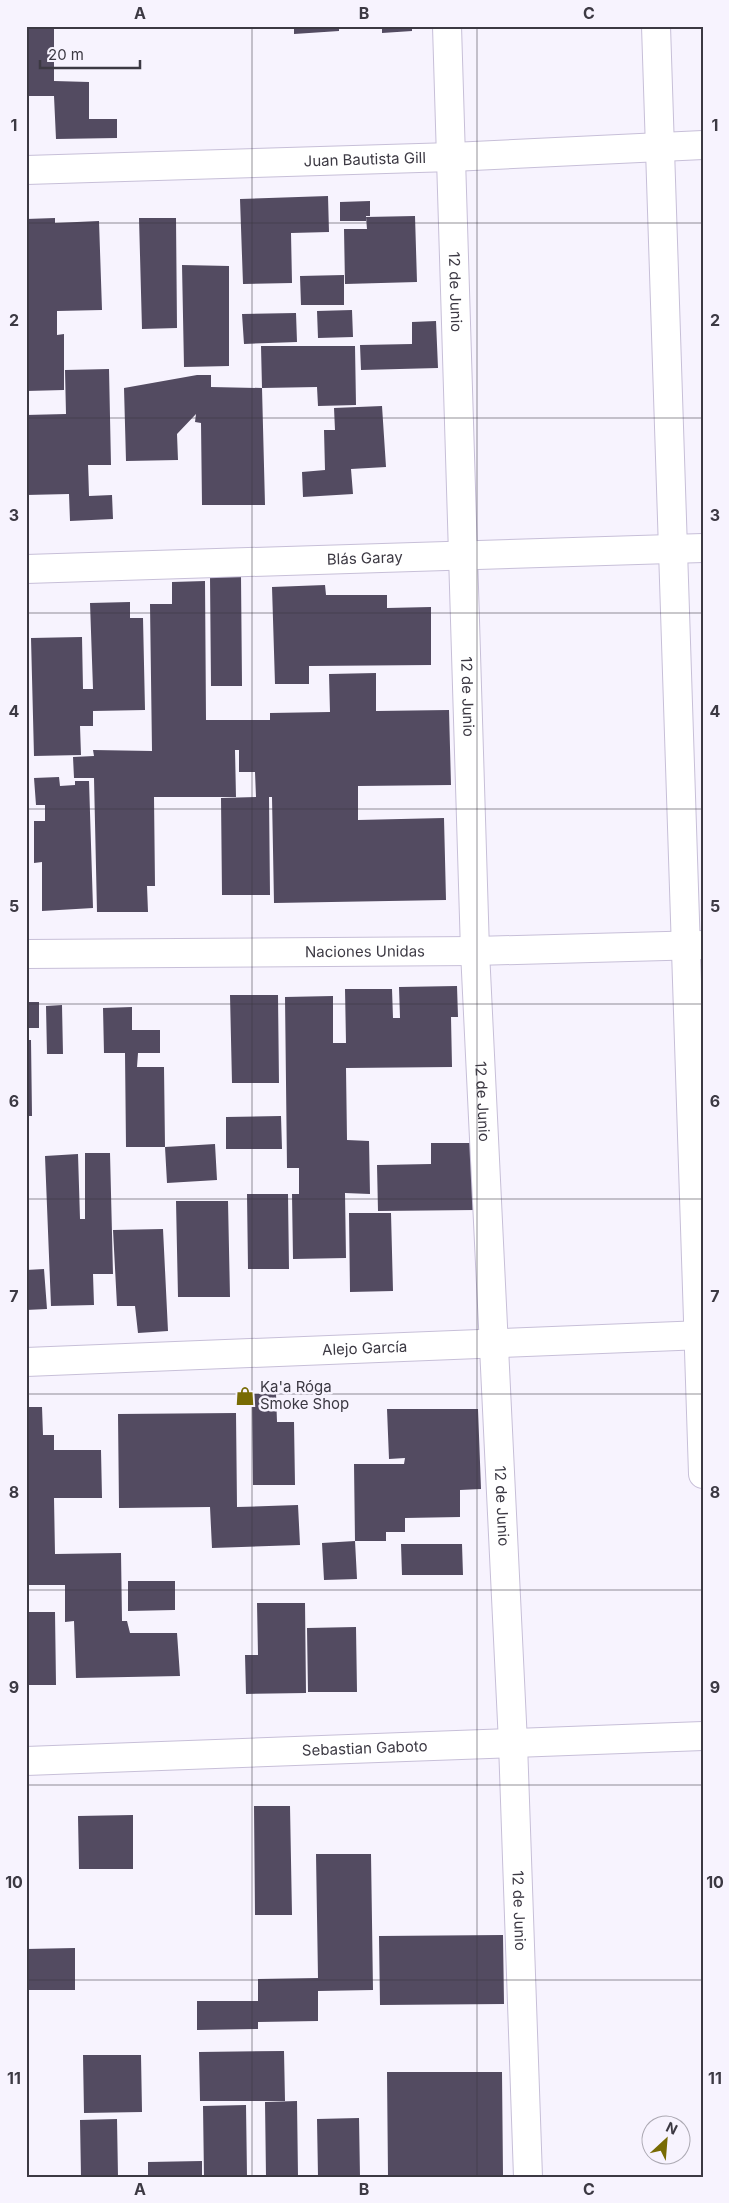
<svg xmlns="http://www.w3.org/2000/svg" width="729" height="2203" viewBox="0 0 729 2203" font-family="Inter,sans-serif">
<style>
.building{fill:#534b61}
.lines{fill:none;stroke-linecap:round;stroke-linejoin:round}
.minor-casing{stroke:#c7bfd8;stroke-width:30}
.minor{stroke:#fff;stroke-width:28}
.grid{fill:none;stroke:#3c3943;stroke-width:1;stroke-opacity:0.55}
.labels{text-anchor:middle;stroke-width:5;stroke-linejoin:round;paint-order:stroke}
.street-label{font-size:15px;fill:#3c3943;stroke:#f7f3fe}
.poi-label{font-size:15px;fill:#3c3943;stroke:#f7f3fe;text-anchor:start}
.neatline{fill:none;stroke:#3c3943;stroke-width:2}
.grid-label{font-size:16px;text-anchor:middle;font-weight:bold;fill:#3c3943}
</style>
<rect width="100%" height="100%" fill="#f7f3fe"/>
<path class="building" d="M26,26H54V81L89,82V119H117V138L56,139L54,96H26Z
M294,26H339V31L294,34Z
M382,26H412V31L382,33Z
M328,196L329,232L291,233L292,283L243,284L240,199Z
M370,201V216H366V213V221H340V202Z
M415,216L417,282L345,284L344,229H367L366,217Z
M55,218V223L99,221L102,310L57,311V335L64,334V390L26,391V219Z
M139,218H176L177,328L142,329Z
M182,265L229,266V366L184,367Z
M344,275V305H301L300,276Z
M352,310L353,337L318,338L317,311Z
M296,313L297,342L244,344L242,314Z
M436,321L438,368L361,370L360,345L412,344V322Z
M261,346H355L356,405L318,406L317,387L262,388Z
M109,369L111,465H88L89,496L112,495L113,519L70,521L69,494L26,495V415L66,414L65,370Z
M197,375H211V387L262,388L265,505H202L201,423L195,422L196,414L177,434L178,460L126,461L124,388Z
M382,406L386,467L351,469L353,494L303,497L302,472L325,470L324,430H335L334,408Z
M210,576H241L242,686H211Z
M205,581L206,720H270V713L330,712L329,674L376,673V711L449,710L451,785L358,786V820L444,818L446,900L274,903L272,797H269L270,895H222L221,798L256,797L255,772H239V750H235L236,797H154L155,886H147L148,912H97L94,778H74L73,757L94,756L93,750L152,751L150,604H172V582Z
M325,585L326,595H387V608L431,607V665L309,666V684H275L272,587Z
M130,602V618H143L145,710L93,711V726H80L81,755L34,756L31,638L82,637L83,689H93L90,603Z
M59,777L60,786L75,785V781H89L93,908L42,911V862L34,863V821H45V805H36L34,778Z
M457,986L458,1017H451L452,1067L346,1068L347,1140L369,1141L370,1194L345,1193L346,1258L293,1259L292,1194H299V1168H287L285,997L333,996V1043H346L345,989H392L393,1018H400L399,987Z
M230,995H278L279,1083H232Z
M26,1002H39V1028H26Z
M62,1005L63,1054H47L46,1006Z
M132,1007V1030H160V1053H138L137,1067H164L165,1147L215,1144L217,1180L167,1183L165,1147H126L125,1053H104L103,1008Z
M26,1040H31L32,1116H26Z
M281,1116L282,1149H226V1117Z
M431,1143H475V1210L378,1211L377,1165L431,1164Z
M85,1153H110L113,1274H93L94,1305L51,1306L45,1156L78,1154L80,1219H85Z
M247,1194H288L289,1269H248Z
M176,1201H228L230,1297H178Z
M349,1213H391L393,1291L350,1292Z
M163,1229L168,1331L138,1333L135,1306H117L113,1230Z
M44,1269L47,1309L26,1310V1270Z
M252,1394H276L277,1422H294L295,1485H253Z
M26,1407H42L43,1435H54V1450H101L102,1498H54L55,1554L121,1553L122,1621H127L130,1633H177L180,1676L76,1678L74,1621L65,1622V1585H26Z
M387,1409H478L481,1489L460,1490V1517L405,1518V1532H386V1541H355L354,1464H404L405,1458L389,1459Z
M236,1413L237,1507L298,1505L300,1545L212,1548L210,1507L119,1508L118,1414Z
M355,1541L357,1579L324,1580L322,1543Z
M401,1544H462L463,1575H402Z
M128,1581H175V1610L128,1611Z
M257,1603H305L306,1693L246,1694L245,1655H258Z
M26,1612H55L56,1685H26Z
M356,1627L357,1692H308L307,1628Z
M254,1806H290L292,1915H255Z
M133,1815V1869H79L78,1816Z
M316,1854H371L373,1990L318,1991V2021L258,2022V2029L197,2030V2001H258V1979L318,1978Z
M503,1935L504,2004L380,2005L379,1936Z
M75,1948V1990H26V1949Z
M284,2051L285,2101H200L199,2052Z
M83,2055H141L142,2112L84,2113Z
M387,2072H502L503,2176L388,2177Z
M297,2101L298,2177H266L265,2102Z
M246,2105L247,2177H204L203,2106Z
M359,2118L360,2177H318L317,2119Z
M117,2119L118,2177H81L80,2120Z
M202,2161V2177H148V2162Z"/>
<g class="lines">
<g class="minor-casing">
<g id="minor">
<path id="s1" d="M447,26L475,951L513,1743L528,2177"/>
<path d="M656,26L703,1474"/>
<path id="s2" d="M26,170L452,157L703,145"/>
<path id="s3" d="M26,569L703,548"/>
<path id="s4" d="M26,954L475,951L703,945"/>
<path id="s5" d="M26,1362L703,1335"/>
<path id="s6" d="M26,1761L703,1736"/>
</g>
</g>
<use href="#minor" class="minor"/>
</g>
<path class="grid" d="M252,26V2177M477,26V2177M26,223H703M26,418H703M26,613H703M26,809H703M26,1004H703M26,1199H703M26,1394H703M26,1590H703M26,1785H703M26,1980H703"/>
<defs>
<g id="shop-bare" transform="scale(1.5)"><path d="M-5-2.5h2.3a2.7 3.5 0 0 1 5.4 0H5L5.5 6h-11ZM-1.5-2.5h3a1.5 2.3 0 0 0-3 0Z" fill="#786b04" stroke="#f7f3fe" stroke-width="2.5" paint-order="stroke"/></g>
</defs>
<g fill-rule="evenodd">
<use href="#shop-bare" x="245" y="1396"/>
</g>
<g class="labels">
<g class="street-label">
<text dy="5" stroke="none"><textPath href="#s2" startOffset="339">Juan Bautista Gill</textPath></text>
<text dy="5" stroke="none"><textPath href="#s1" startOffset="266">12 de Junio</textPath></text>
<text dy="5" stroke="none"><textPath href="#s3" startOffset="339">Blás Garay</textPath></text>
<text dy="5" stroke="none"><textPath href="#s1" startOffset="671">12 de Junio</textPath></text>
<text dy="5" stroke="none"><textPath href="#s4" startOffset="339">Naciones Unidas</textPath></text>
<text dy="5" stroke="none"><textPath href="#s1" startOffset="1076">12 de Junio</textPath></text>
<text dy="5" stroke="none"><textPath href="#s5" startOffset="339">Alejo García</textPath></text>
<text dy="5" stroke="none"><textPath href="#s1" startOffset="1481">12 de Junio</textPath></text>
<text dy="5" stroke="none"><textPath href="#s6" startOffset="339">Sebastian Gaboto</textPath></text>
<text dy="5" stroke="none"><textPath href="#s1" startOffset="1886">12 de Junio</textPath></text>
</g>
<g class="poi-label">
<text x="260" y="1392">Ka'a Róga<tspan x="260" dy="17">Smoke Shop</tspan></text>
</g>
</g>
<rect width="729" height="2203" fill="none" stroke="#f7f3fe" stroke-width="55"/>
<g transform="translate(666 2140) rotate(26)"><circle r="24" fill="#f7f3fe" stroke="#aca9b3"/>
<path d="M0-4L9 19L0 12L-9 19Z" fill="#786b04"/>
<text y="-8" font-size="14" font-weight="bold" text-anchor="middle" fill="#3c3943">N</text>
</g>
<path d="M40 60v8h100v-8" fill="none" stroke="#3c3943" stroke-width="2.5"/>
<text x="48" y="60" font-size="15" fill="#3c3943" stroke="#f7f3fe" stroke-width="4" paint-order="stroke">20 m</text>
<rect x="28" y="28" width="674" height="2148" class="neatline"/>
<g class="grid-label">
<text x="140" y="19">A</text>
<text x="364" y="19">B</text>
<text x="589" y="19">C</text>
<text x="14" y="131">1</text>
<text x="715" y="131">1</text>
<text x="14" y="326">2</text>
<text x="715" y="326">2</text>
<text x="14" y="521">3</text>
<text x="715" y="521">3</text>
<text x="14" y="717">4</text>
<text x="715" y="717">4</text>
<text x="14" y="912">5</text>
<text x="715" y="912">5</text>
<text x="14" y="1107">6</text>
<text x="715" y="1107">6</text>
<text x="14" y="1302">7</text>
<text x="715" y="1302">7</text>
<text x="14" y="1498">8</text>
<text x="715" y="1498">8</text>
<text x="14" y="1693">9</text>
<text x="715" y="1693">9</text>
<text x="14" y="1888">10</text>
<text x="715" y="1888">10</text>
<text x="14" y="2084">11</text>
<text x="715" y="2084">11</text>
<text x="140" y="2195">A</text>
<text x="364" y="2195">B</text>
<text x="589" y="2195">C</text>
</g>
</svg>
